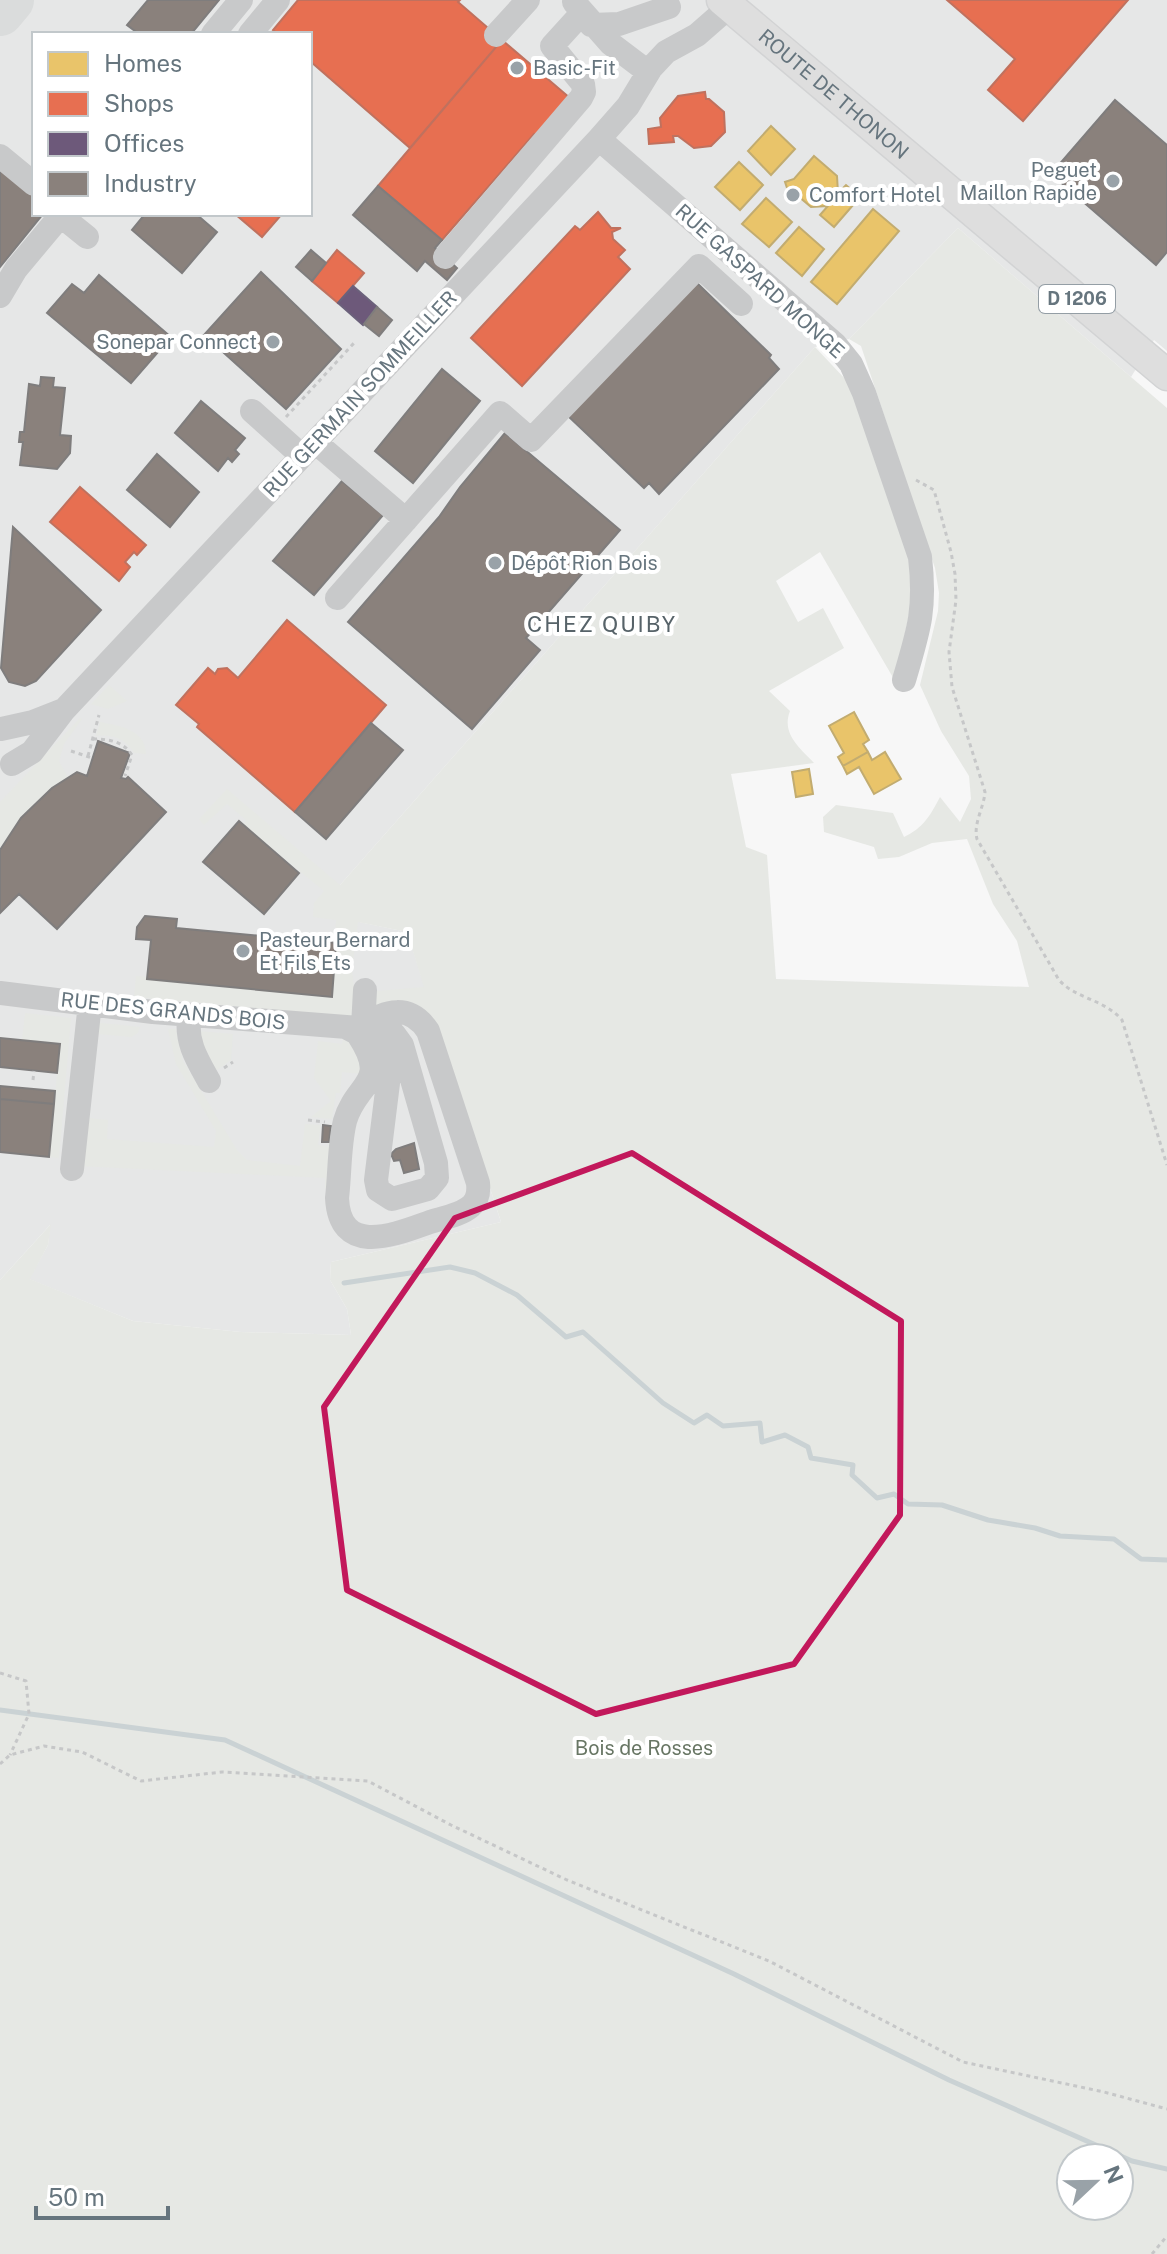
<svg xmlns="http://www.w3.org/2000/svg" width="1167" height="2254" viewBox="0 0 1167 2254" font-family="'Public Sans',sans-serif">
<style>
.built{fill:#e6e7e7;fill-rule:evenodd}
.green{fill:#e6e8e4;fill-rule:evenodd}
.homes{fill:#e9c46a;stroke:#c2ac70;stroke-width:2}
.shops{fill:#e76f51;stroke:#c0715e;stroke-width:2}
.offices{fill:#6d597a;stroke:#6b617b;stroke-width:2}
.industry{fill:#8a817c;stroke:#7f7d7d;stroke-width:2}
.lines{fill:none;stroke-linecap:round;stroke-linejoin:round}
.stream{stroke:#cad2d4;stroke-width:5}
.taxiway{stroke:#dadcdc;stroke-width:48}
.major-casing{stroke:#d2d3d4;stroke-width:33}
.path{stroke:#c6c7c8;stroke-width:3;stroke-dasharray:4 4;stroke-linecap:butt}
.minor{stroke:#c8c9ca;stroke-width:24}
.major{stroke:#dedede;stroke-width:30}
.marked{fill:none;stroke:#c2185b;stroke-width:6;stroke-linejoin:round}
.poi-dot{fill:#99a2a8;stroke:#fff;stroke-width:3}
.labels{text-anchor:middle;stroke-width:8;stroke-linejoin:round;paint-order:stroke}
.shield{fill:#fff;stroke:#949ea5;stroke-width:2}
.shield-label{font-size:18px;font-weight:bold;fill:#66757e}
.poi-label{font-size:20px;fill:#66757e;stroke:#fff;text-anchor:start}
.street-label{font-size:20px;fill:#66757e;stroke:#fff}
.park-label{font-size:20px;fill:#687664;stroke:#fff}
.neighbourhood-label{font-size:22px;letter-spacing:2px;fill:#576369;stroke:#fff}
</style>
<rect width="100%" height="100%" fill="#f7f7f7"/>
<path class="built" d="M0,0H1167V351L1154,340L1131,377L958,228L849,339L815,347L340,885L331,916L407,932L501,1222L331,1262L330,1280L347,1309L351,1335L241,1332L133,1321L29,1279L48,1245L50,1225L0,1280ZM34,34H310V214H34Z"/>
<path class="green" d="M958,228L1167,408V2254H0V1280L51,1224L48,1245L30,1279L133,1321L241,1332L351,1335L347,1309L330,1280L331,1262L501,1222L439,1030L377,1007L372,997L377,991L424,987L407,932L358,922L352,970L355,997L352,1015L349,1017L134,997L136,976L147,977L148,979L331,996L336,920L313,917L314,903L324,891L243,825L246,820L227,804L204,825L199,819L227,789L340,885L815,347L848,382L910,558L915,586L895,681L820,552L776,581L798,622L823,608L844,648L769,691L790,711C781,734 800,748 814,763L731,774L746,847L767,855L776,979L1029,987L1017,941L993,904L967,839L932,843L899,857L878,859L874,847L824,832L823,817L836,805L893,813L904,837C923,828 930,816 940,797L960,822L971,799L969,776L941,731L920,685L938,611L939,593L935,568L861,346L849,339ZM1071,2158H1119V2206H1071Z
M109,685L127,701L108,709L91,704Z
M80,718L82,719L64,744L59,761L68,777C39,795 17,821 0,850V802Z
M100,722C120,726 145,729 146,754L134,753C125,738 112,734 96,736Z
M25,1013L71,1018L59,1158L49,1157L60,1044L22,1040Z
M93,1022L140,1027L138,1033L131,1037L98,1034L89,1118L108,1120L107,1139L214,1147L216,1131L176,1064L168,1029H176L183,1061L237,1150L247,1160L300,1166L305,1124L321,1125L318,1145L328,1147L331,1126L340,1127L331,1189L325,1188V1178L78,1166Z
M198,1031L233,1034L231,1060L216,1071H212Z
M343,1039L356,1045L361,1074L342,1072L340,1093H336L332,1119L311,1117L331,1101L314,1078L318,1041L342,1044Z"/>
<path class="homes" d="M771,126L795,149L771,175L748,151Z
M814,156L837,176L838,193L846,185L860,197L834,227L820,215L828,206L811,207L798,196L789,194L785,182L794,179Z
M739,162L763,185L740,210L715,187Z
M766,198L792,222L769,247L742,224Z
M873,209L899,231L837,304L811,282Z
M799,227L824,249L802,276L776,253Z
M854,712L869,740L863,744L868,752L843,766L838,757L844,753L829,726Z
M868,752L872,760L885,752L901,779L874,794L859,767L847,774L843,766Z
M809,769L813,794L796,797L792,772Z"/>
<path class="shops" d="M298,0H460L458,2L502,40L410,148L310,61V34H278L273,30Z
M947,0H1128L1023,121L988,90L1015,59Z
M502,40L570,98L536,136L534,134L442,240L378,186Z
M705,92L706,99H709L724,112L725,132L711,146L694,148L678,136H673L674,142L649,144L648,129L661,127L660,118L678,96Z
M598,212L611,228H621L612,232L613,239L625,250L618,257L630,269L522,386L471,338L575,226L580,230Z
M235,214H282L262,237Z
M337,250L364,273L338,303L312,281Z
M80,487L146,545L137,555L134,552L125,562L130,567L119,581L50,522Z
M287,620L386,705L295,812L197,727L199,724L176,705L208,668L215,674L218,669L227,668L238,678Z"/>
<path class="offices" d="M353,286L377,307L363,325L338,303Z"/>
<path class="industry" d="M148,0H219L191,34H139L127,25Z
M1115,100L1167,145V252L1156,265L1051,174Z
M0,165L34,192V214H43L0,267Z
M378,186L442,240L435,248L457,268L447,280L425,261L417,271L353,215Z
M145,214H196L217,232L182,273L132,230Z
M311,250L326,263L312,281L296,267Z
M261,272L341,349L286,409L204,335Z
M99,275L171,337L131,383L47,313L72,284L84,293Z
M696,282L771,355L769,358L779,369L659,494L649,483L644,488L568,416Z
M377,307L392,320L379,336L364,324Z
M442,369L480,401L413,483L375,451Z
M41,377L54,378L53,387L65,388L60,435L71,436L70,453L57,469L20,465L23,442H19L20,432H24L29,384L40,386Z
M201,401L245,438L235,450L239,454L232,462L228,458L218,471L175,433Z
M505,433L620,530L526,638L540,650L472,729L348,622L439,517L460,487Z
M157,454L199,492L170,527L127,490Z
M342,481L383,515L314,595L273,561Z
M13,527L101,610L36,681L25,686L9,682L1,668Z
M371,723L403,750L326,839L295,812Z
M98,741L130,753L121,778L126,779L128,777L166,812L57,929L19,894L0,913V850L21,818L52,788L77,772L87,776Z
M239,821L299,873L264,914L203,862Z
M145,916L177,919L176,928L336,943L332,997L147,979L151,940L136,939L137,927Z
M0,1038L60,1044L57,1073L0,1067Z
M0,1086L55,1091L54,1104L0,1099Z
M0,1099L54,1104L49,1157L0,1152Z
M323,1125L331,1126L329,1142H322Z
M414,1143L419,1169L404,1173L400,1160L394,1161L391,1154L396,1149Z"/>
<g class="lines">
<path class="stream" d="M344,1283L450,1267L475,1273L517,1295L566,1337L583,1332L663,1403L694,1423L707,1415L723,1426L760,1423L762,1442L785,1435L808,1447L811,1458L853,1465L852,1475L877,1498L894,1494L908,1504L942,1505L988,1520L1035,1528L1060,1536L1114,1539L1141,1559L1167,1560
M0,1710L225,1740L734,1974L949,2080L1132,2161L1167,2169"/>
<path class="taxiway" d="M0,12L10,0"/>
<g class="major-casing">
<g id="major">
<path id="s1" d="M722,0L1167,375"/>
</g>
</g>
<path class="path" d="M286,417L354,343
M916,480L934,490L951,552L955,574L956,600L949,652L952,687L985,792C984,807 973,824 977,839L1059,980C1076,999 1104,999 1122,1020L1167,1165
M93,739C108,739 123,741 132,755L125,776
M71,751L92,758
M88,756L99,715
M224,1068L233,1062
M33,1080L34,1071
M308,1120L325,1122
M0,1673L26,1681L29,1714L10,1755
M0,1764L10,1755L44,1746L82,1752L141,1781L222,1772L368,1781L451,1825L567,1880L769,1961L963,2062L1104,2092L1167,2109
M1152,2254L1167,2236"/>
<path class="minor" d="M574,2L611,44L648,72
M591,25L619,24L669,7
M213,34L241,0
M250,34L278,0
M496,35L528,0
M599,139L835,344L851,364L864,393L920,557C926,609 919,630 904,680
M0,156L34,184
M61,216L87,237
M445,257L581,98L584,92L583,84L552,46L582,13
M0,296L16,269L62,214
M252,411L302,456
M315,442L406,520
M337,598L500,413L531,440L699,266L741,304
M1,729L33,722L61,711
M12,764L32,752L64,710L599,139L628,106L651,68L666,52L697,35L729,7
M0,993L153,1012L385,1030L394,1034L402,1045L436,1163L437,1178L428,1189L392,1199L378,1190L376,1180L390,1067C383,1043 365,1038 346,1027
M189,1016C186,1042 196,1058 209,1081
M363,1027L365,990
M359,1036C390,1084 356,1082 345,1121C339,1145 340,1173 337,1198C340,1258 396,1234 430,1222C443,1218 461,1215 471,1206C478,1200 479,1192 478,1183L428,1031C410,1004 385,1009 363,1027
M72,1169L90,1003"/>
<use href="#major" class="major"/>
</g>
<path class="marked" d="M632,1153L901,1321L900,1515L794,1664L596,1714L347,1590L324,1407L455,1218Z"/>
<g class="poi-dot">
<circle cx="517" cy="68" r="8"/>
<circle cx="1113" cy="181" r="8"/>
<circle cx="793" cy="195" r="8"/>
<circle cx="273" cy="342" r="8"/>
<circle cx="495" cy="563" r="8"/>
<circle cx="243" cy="951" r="8"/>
</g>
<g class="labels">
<rect class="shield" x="1039" y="285" width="76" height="28" rx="6"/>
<g class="shield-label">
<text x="1077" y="305">D 1206</text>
</g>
<g class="poi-label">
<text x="533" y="75">Basic-Fit</text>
<text x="1097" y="177" text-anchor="end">Peguet<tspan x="1097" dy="23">Maillon Rapide</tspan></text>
<text x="809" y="202">Comfort Hotel</text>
<text x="257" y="349" text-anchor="end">Sonepar Connect</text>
<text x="511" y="570">Dépôt Rion Bois</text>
<text x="259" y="947">Pasteur Bernard<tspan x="259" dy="23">Et Fils Ets</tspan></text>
</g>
<g class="street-label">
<text dy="7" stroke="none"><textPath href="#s1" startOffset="146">ROUTE DE THONON</textPath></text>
<text transform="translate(760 281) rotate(42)" y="7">RUE GASPARD MONGE</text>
<text transform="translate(360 394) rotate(-47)" y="7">RUE GERMAIN SOMMEILLER</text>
<text transform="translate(173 1011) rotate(6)" y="7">RUE DES GRANDS BOIS</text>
</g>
<g class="park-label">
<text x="644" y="1755">Bois de Rosses</text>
</g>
<g class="neighbourhood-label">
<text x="602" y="632">CHEZ QUIBY</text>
</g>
</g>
<rect x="32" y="32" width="280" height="184" fill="#ffffff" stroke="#c2c8cb" stroke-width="2"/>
<rect x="48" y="52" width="40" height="24" fill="#e9c46a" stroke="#c2c8cb" stroke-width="2"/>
<text x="104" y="72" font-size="24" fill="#66757e">Homes</text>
<rect x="48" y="92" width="40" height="24" fill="#e76f51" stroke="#c2c8cb" stroke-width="2"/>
<text x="104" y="112" font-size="24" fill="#66757e">Shops</text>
<rect x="48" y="132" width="40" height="24" fill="#6d597a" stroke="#c2c8cb" stroke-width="2"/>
<text x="104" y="152" font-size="24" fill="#66757e">Offices</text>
<rect x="48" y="172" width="40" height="24" fill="#8a817c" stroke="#c2c8cb" stroke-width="2"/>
<text x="104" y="192" font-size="24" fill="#66757e">Industry</text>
<g transform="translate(1095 2182) rotate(68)"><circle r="38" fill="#ffffff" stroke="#c2c8cb" stroke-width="2"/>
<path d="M0-6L14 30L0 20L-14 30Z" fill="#99a2a8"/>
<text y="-12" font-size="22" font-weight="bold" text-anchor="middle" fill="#66757e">N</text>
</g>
<path d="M36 2206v12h132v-12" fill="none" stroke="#66757e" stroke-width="4"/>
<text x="48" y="2206" font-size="24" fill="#66757e" stroke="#ffffff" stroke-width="6" paint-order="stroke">50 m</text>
</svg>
